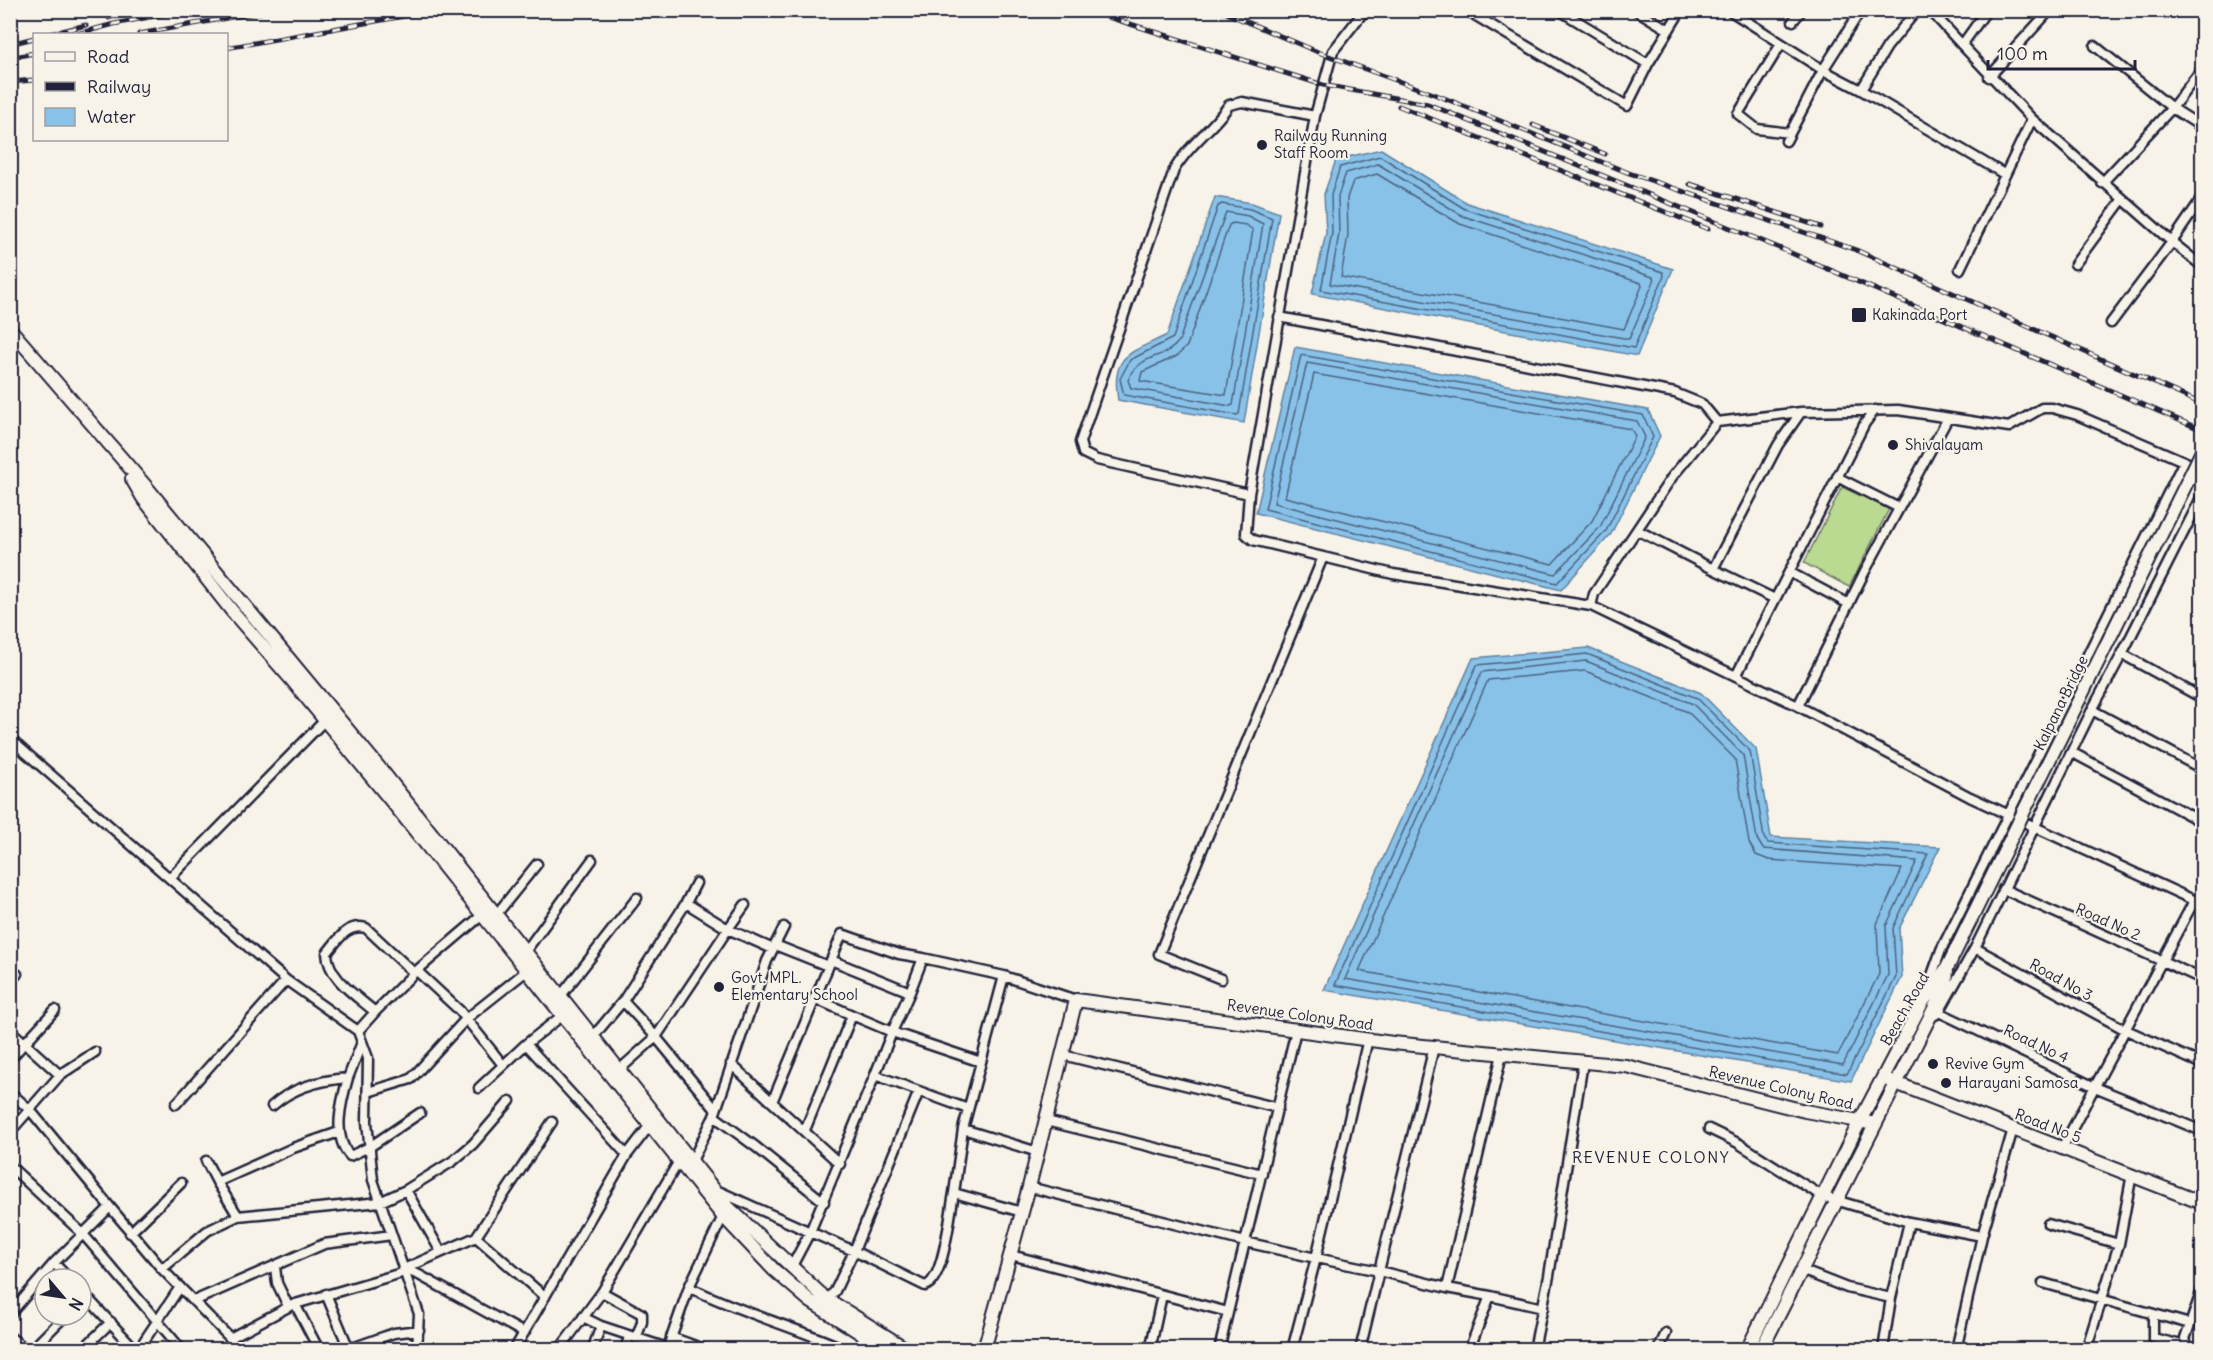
<svg xmlns="http://www.w3.org/2000/svg" width="2213" height="1360" viewBox="0 0 2213 1360" font-family="Delius,sans-serif">
<style>
.green{fill:#bad991;stroke:#6e7e66;stroke-width:1.5}
.water{fill:#89c2e8;stroke:#6082a3;stroke-width:1.5}
.lines{fill:none;stroke-linecap:round;stroke-linejoin:round}
.shore{stroke:#4b6280;stroke-width:1.5}
.street-casing{stroke:#22223b;stroke-width:13}
.secondary-casing{stroke:#22223b;stroke-width:16}
.street{stroke:#f7f3e8;stroke-width:8}
.secondary{stroke:#f7f3e8;stroke-width:12}
.rail-casing{stroke:#22223b;stroke-width:5}
.rail{stroke:#f7f3e8;stroke-width:3;stroke-dasharray:9;stroke-linecap:butt}
.secondary-bridge-casing{stroke:#22223b;stroke-width:16;stroke-linecap:butt}
.secondary-bridge{stroke:#f7f3e8;stroke-width:12}
.poi-dot{fill:#22223b;stroke:#f7f3e8;stroke-width:2}
.labels{text-anchor:middle;stroke-width:4.5;stroke-linejoin:round;paint-order:stroke}
.poi-label{font-size:15px;fill:#22223b;stroke:#f7f3e8;text-anchor:start}
.street-label{font-size:15px;fill:#22223b;stroke:#f7f3e8}
.neighbourhood-label{font-size:16px;letter-spacing:1.5px;fill:#22223b;stroke:#f7f3e8}
</style>
<rect width="100%" height="100%" fill="#f7f3e8"/>
<filter id="ink" filterUnits="userSpaceOnUse"><feTurbulence type="fractalNoise" baseFrequency=".0167" numOctaves="2"/><feDisplacementMap in="SourceGraphic" scale="12" xChannelSelector="R" yChannelSelector="G"/><feConvolveMatrix kernelMatrix="1 2 1 2 8 2 1 2 1" color-interpolation-filters="sRGB"/></filter>
<g filter="url(#ink)">
<path class="green" d="M1842,487L1889,509L1849,587L1804,563Z"/>
<path class="water" d="M1381,149L1467,203L1673,269L1637,356L1312,294L1326,233L1324,194L1336,160Z
M1215,197L1252,203L1279,213L1244,423L1118,400C1110,354 1131,353 1167,335Z
M1295,347L1648,410L1660,436L1611,534L1561,590L1256,513Z
M1588,648L1701,693L1756,749L1771,837L1940,847L1899,929L1902,977L1851,1081L1324,990L1473,658Z"/>
<g class="lines">
<path class="shore" d="M1380,156L1465,209L1663,272L1664,276L1634,348L1321,290L1332,233L1331,195L1340,167Z
M1378,164L1463,216L1653,277L1654,281L1629,339L1330,284L1339,234L1338,196L1346,173Z
M1377,174L1460,224L1641,283L1642,286L1624,329L1341,277L1348,235L1347,198L1353,181Z
M1222,204L1250,209L1272,218L1239,414L1236,415L1124,395L1120,379L1130,360L1173,338L1218,206Z
M1226,212L1248,216L1263,224L1233,405L1230,406L1131,388L1128,380C1142,351 1164,361 1179,341Z
M1233,223L1246,225L1253,230L1226,395L1140,381L1142,372L1177,356L1187,346L1229,225Z
M1301,355L1643,415L1653,437L1606,531L1557,583L1265,509Z
M1307,363L1637,421L1645,437L1600,527L1555,574L1274,503Z
M1314,374L1631,429L1635,436L1592,521L1552,564L1285,497Z
M1587,654L1697,698L1750,751L1764,838L1768,843L1928,854L1893,928L1896,977L1847,1074L1335,985L1477,665Z
M1586,661L1693,704L1743,755L1757,839L1763,849L1917,861L1886,926L1888,975L1843,1065L1345,979L1482,672Z
M1585,671L1688,712L1735,759L1749,843L1756,855L1769,860L1902,869L1877,924L1879,974L1838,1055L1359,971L1488,680Z"/>
<g class="street-casing">
<path id="street" d="M1365,10L1333,51L1315,116L1249,494L1246,534L1253,540L1393,574L1591,606
M1466,10L1627,106L1648,64L1681,10
M1559,10L1648,64
M1636,10L1669,30
M1729,10L1823,70L1786,141
M1917,10L1887,47L1861,90L2004,174
M1930,10L1962,45
M1987,10L1962,45L2032,119L2172,242L2111,323
M1793,21L1802,10
M1781,44L1738,114L1757,129L1790,133
M2095,46L2172,108L2102,183
M2202,69L2172,108L2202,127
M1989,77L2050,10
M1861,90L1823,70L1861,10
M2202,198L2172,242L2202,266
M2075,264L2122,200
M1960,269L2032,119
M1279,317L1675,393L1702,404L1717,422
M2202,469L2077,415L2052,408H2042L2009,427L1898,410L1801,412L1717,422L1672,477L1594,594L1591,606L1798,706L1970,797L2202,904
M1837,477L1899,508
M1249,494L1097,460L1083,453L1080,442L1174,170C1189,144 1212,130 1229,105L1242,102L1315,116
M1637,530L1713,569L1778,445L1801,412
M1713,569L1775,599
M1789,572L1849,604
M2122,654L2202,496
M1736,676L1865,423L1875,410
M1798,706L1864,573L1948,418
M2092,710L2122,654L2202,698
M10,739L286,980L358,1031
M2073,753L2202,822
M171,877L325,720
M2003,889L2202,979
M686,903L696,883
M495,916L537,864
M775,945L828,966
M1975,948L2092,710L2202,769
M525,952L592,860
M831,960L910,992L892,1032L981,1062L963,1129L1038,1152
M417,971L460,1011L503,1065
M414,973L375,1012C357,996 328,979 327,953C338,940 347,923 366,928L414,973L481,916
M1221,979L1159,954L1323,557
M10,981L17,974
M910,992L923,958L1004,976L1076,1000
M1926,992L1941,950L2184,461
M560,997L637,898
M375,1012L358,1031L368,1058L367,1122L373,1180L419,1314L417,1350
M1939,1012L1975,948L2124,1029L2202,1064
M852,1015L892,1032L875,1075
M1935,1015L1939,1012L2095,1087L2202,1131
M10,1030L60,1075
M592,1038L623,1001
M1368,1039L1316,1258L1379,1271L1434,1047
M526,1044L627,1155
M1063,1055L1278,1108
M10,1059L55,1010
M981,1062L1004,976
M731,1064L772,1102
M619,1070L656,1037L623,1001L686,903L728,929L745,905
M348,1078C341,1102 332,1137 350,1156L371,1146L420,1113
M479,1088L526,1044L563,1015
M919,1091L854,1251L810,1232L875,1075L968,1109
M10,1092L30,1110L110,1207
M368,1092L411,1079L466,1019L529,969
M176,1104L286,980
M272,1106C292,1088 321,1080 348,1078L362,1042
M716,1110L656,1037L728,929L773,949
M714,1116L767,961L784,927
M1046,1121L1262,1174
M963,1129L954,1193L1022,1212
M1709,1129L1738,1143L1822,1196L1909,1222L1982,1236L2013,1129
M805,1130L852,1015L814,998
M10,1132L60,1075L95,1052
M2062,1148L2194,901
M206,1161L217,1182L293,1148L339,1132
M692,1161L714,1116L756,1147L824,1202
M840,1164L772,1102L842,934L899,954L923,958
M10,1166L83,1234L182,1350
M217,1182L238,1216L380,1202L406,1190L441,1252
M1029,1187L1245,1242L1219,1350
M406,1190L453,1161L473,1144L510,1101
M716,1190L810,1232L791,1268
M238,1216L207,1231L162,1269L230,1338L292,1305L405,1272
M2048,1224L2119,1244
M130,1233L181,1183
M476,1237L552,1122
M1011,1255L1228,1312
M54,1263L69,1279
M275,1267L277,1283L288,1306
M404,1269L476,1237L545,1297
M404,1269L419,1275L524,1333
M1801,1270L1847,1288L1891,1298
M2043,1283L2190,1324
M689,1287C739,1312 795,1327 847,1350
M81,1291L136,1350
M602,1292L642,1314V1322L636,1339
M326,1294L349,1349L394,1333L419,1330
M1490,1296L1447,1288L1502,1054
M828,1299L835,1291L854,1251L925,1286C944,1281 950,1213 954,1193
M194,1301L324,1244L392,1235
M295,1304L319,1350
M10,1314L54,1263L110,1207L162,1269
M2153,1315V1338L2185,1346
M583,1317L601,1326
M10,1337L27,1350
M671,1337L707,1350
M230,1338L238,1350
M31,1350L66,1315
M82,1350L111,1322
M138,1350L180,1287
M514,1350L627,1155L650,1125
M559,1350L602,1292L679,1161
M592,1350L601,1326L667,1348
M625,1350L629,1337
M667,1350L689,1287L725,1212
M1150,1350L1162,1295
M1292,1350L1316,1258L1245,1242L1296,1030
M1360,1350L1379,1271L1447,1288
M1469,1350L1490,1296L1543,1308
M1534,1350L1549,1276L1583,1062
M1658,1350L1666,1333
M1883,1350L1891,1298L1909,1222
M1956,1350L1982,1236
M2086,1350L2119,1244L2132,1174
M2189,1350L2185,1339L2202,1290"/>
</g>
<g class="secondary-casing">
<path id="secondary" d="M10,329L148,489L382,771L727,1206L825,1298L908,1350
M132,479L143,498L232,611L291,679L397,808L722,1215L774,1270L810,1301L887,1350
M2023,813L2191,474
M1888,1080L2202,1203
M984,1350L1029,1187L1076,1000L1393,1043L1626,1066L1805,1111L1875,1124
M1747,1350L1860,1121L1922,1003L1947,968L2016,828
M1761,1350L1946,985L1947,969"/>
</g>
<use href="#street" class="street"/>
<use href="#secondary" class="secondary"/>
<g class="rail-casing">
<path id="rail" d="M1086,10L1323,85L1428,104L1784,250L2202,430
M1219,10L1318,52L1434,94L1629,173L1856,250L2202,404
M10,11L11,10
M109,18L132,10
M50,34L86,25
M77,34L114,24L185,10
M139,34L271,10
M10,44L34,38
M226,48L438,10
M10,58L34,53
M10,82L34,80
M1399,106L1708,229
M1533,125L1605,154
M1690,184L1821,227"/>
</g>
<use href="#rail" class="rail"/>
<g class="secondary-bridge-casing">
<path id="secondary-bridge" d="M2191,474L2202,451
M2016,828L2023,813"/>
</g>
<use href="#secondary-bridge" class="secondary-bridge"/>
</g>
</g>
<g class="poi-dot">
<circle cx="1262" cy="145" r="6"/>
<rect x="1851" y="307" width="16" height="16" rx="3"/>
<circle cx="1893" cy="445" r="6"/>
<circle cx="719" cy="987" r="6"/>
<circle cx="1933" cy="1064" r="6"/>
<circle cx="1946" cy="1083" r="6"/>
</g>
<g class="labels">
<g class="poi-label">
<text x="1274" y="141">Railway Running<tspan x="1274" dy="17">Staff Room</tspan></text>
<text x="1872" y="320">Kakinada Port</text>
<text x="1905" y="450">Shivalayam</text>
<text x="731" y="983">Govt. MPL.<tspan x="731" dy="17">Elementary School</tspan></text>
<text x="1945" y="1069">Revive Gym</text>
<text x="1958" y="1088">Harayani Samosa</text>
</g>
<g class="street-label">
<text transform="translate(2061 703) rotate(-64)" y="5">Kalpana Bridge</text>
<text transform="translate(2108 922) rotate(24)" y="5">Road No 2</text>
<text transform="translate(2061 980) rotate(29)" y="5">Road No 3</text>
<text transform="translate(1905 1009) rotate(-60)" y="5">Beach Road</text>
<text transform="translate(1300 1015) rotate(8)" y="5">Revenue Colony Road</text>
<text transform="translate(2036 1044) rotate(25)" y="5">Road No 4</text>
<text transform="translate(1781 1088) rotate(13)" y="5">Revenue Colony Road</text>
<text transform="translate(2048 1126) rotate(21)" y="5">Road No 5</text>
</g>
<g class="neighbourhood-label">
<text x="1651" y="1163">REVENUE COLONY</text>
</g>
</g>
<rect width="2213" height="1360" fill="none" stroke="#f7f3e8" stroke-width="36"/>
<rect x="18" y="18" width="2177" height="1324" fill="none" stroke="#22223b" stroke-width="2" filter="url(#ink)"/>
<rect x="33" y="33" width="195" height="108" fill="#f7f3e8" stroke="#a29fa3" stroke-width="1.5"/>
<rect x="45" y="52" width="30" height="9" fill="#f7f3e8" stroke="#a29fa3" stroke-width="1.5"/>
<text x="87" y="63" font-size="18" fill="#22223b">Road</text>
<rect x="45" y="82" width="30" height="9" fill="#22223b" stroke="#a29fa3" stroke-width="1.5"/>
<text x="87" y="93" font-size="18" fill="#22223b">Railway</text>
<rect x="45" y="108" width="30" height="18" fill="#89c2e8" stroke="#a29fa3" stroke-width="1.5"/>
<text x="87" y="123" font-size="18" fill="#22223b">Water</text>
<g transform="translate(63 1297) rotate(119)"><circle r="28" fill="#f7f3e8" stroke="#a29fa3" stroke-width="1.5"/>
<path d="M0-4.5L10 22L0 15L-10 22Z" fill="#22223b"/>
<text y="-9" font-size="16" font-weight="bold" text-anchor="middle" fill="#22223b">N</text>
</g>
<path d="M1988 60v9h147v-9" fill="none" stroke="#22223b" stroke-width="3"/>
<text x="1997" y="60" font-size="18" fill="#22223b" stroke="#f7f3e8" stroke-width="4.5" paint-order="stroke">100 m</text>
</svg>
